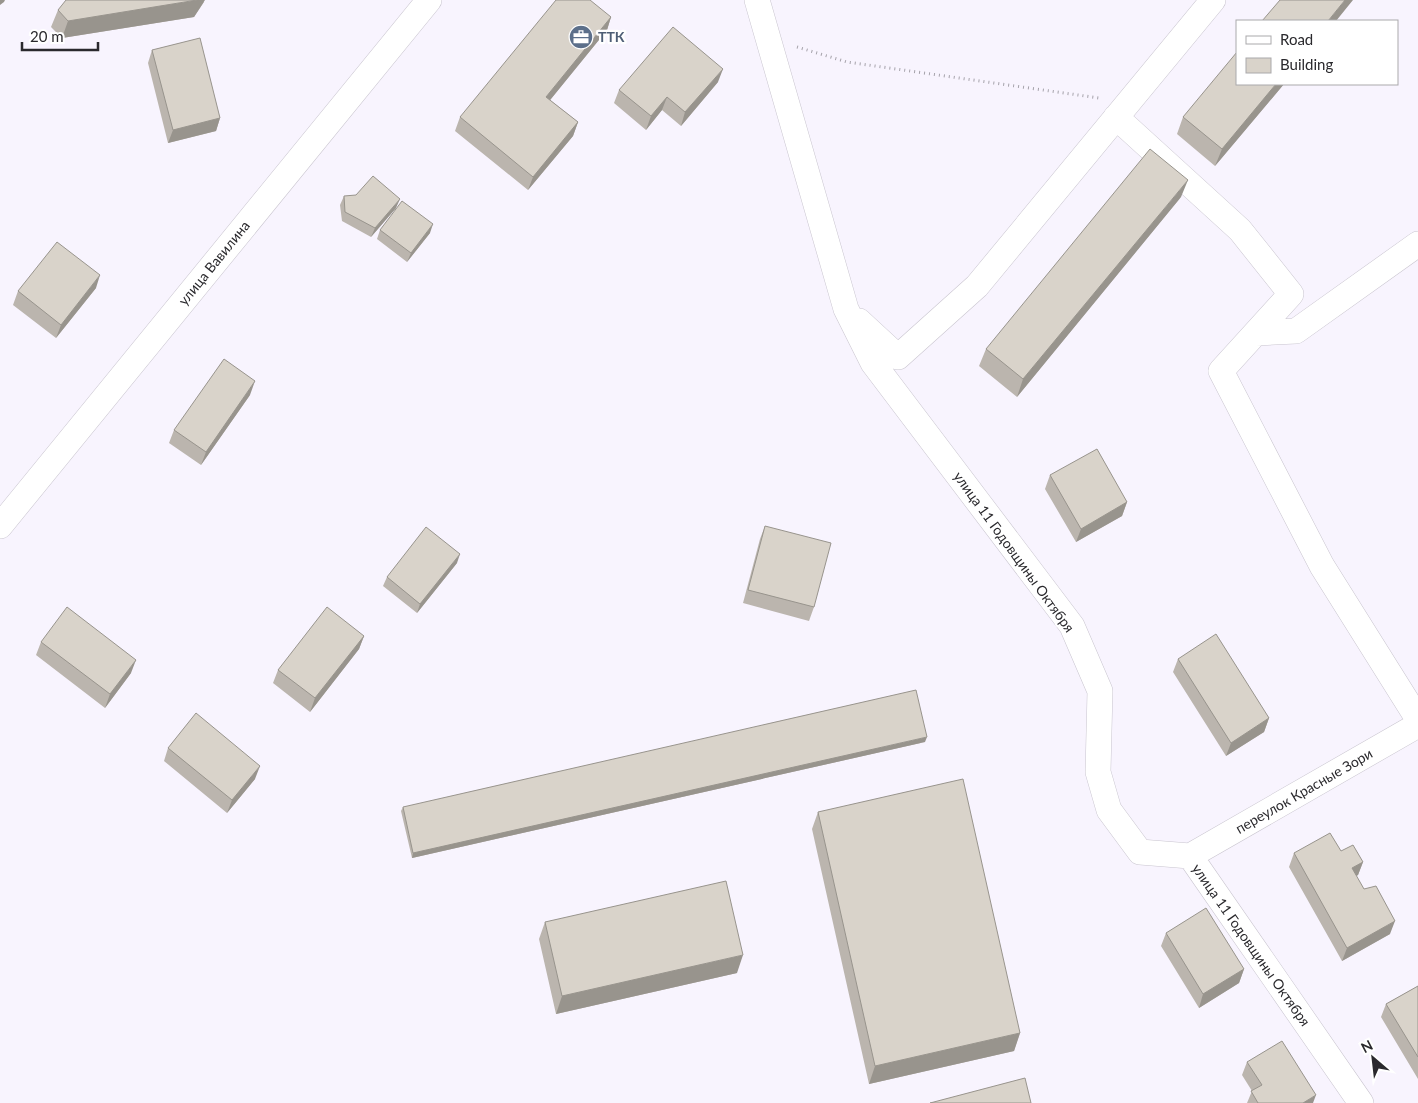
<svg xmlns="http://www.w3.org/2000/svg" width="1418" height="1103" viewBox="0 0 1418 1103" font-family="Lato,sans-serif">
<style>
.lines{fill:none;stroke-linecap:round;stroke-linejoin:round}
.minor-casing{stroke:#c9c5cf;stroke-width:26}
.path{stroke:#a5a2aa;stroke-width:3;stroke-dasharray:1 4;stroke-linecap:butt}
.minor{stroke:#fff;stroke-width:25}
.wall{fill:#bbb5ae}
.shaded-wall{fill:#98948d}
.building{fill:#d9d3ca;stroke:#98948d}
.labels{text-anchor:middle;stroke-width:4.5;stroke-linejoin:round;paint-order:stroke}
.service-label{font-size:14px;font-weight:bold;fill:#4e5e75;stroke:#fff;text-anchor:start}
.street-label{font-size:14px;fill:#2a292d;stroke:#fff}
</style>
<rect width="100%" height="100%" fill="#f8f4fe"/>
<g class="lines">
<g class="minor-casing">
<path id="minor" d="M757,0L846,309L873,363L1072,626L1100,691L1098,772L1109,810L1140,852L1190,856L1361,1103
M1116,117L1240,230L1291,294L1221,371L1322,566L1418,719
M859,321L898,357L977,286L1213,0
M1256,333L1296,331L1418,244
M0,526L429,0
M1190,856L1418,725"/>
</g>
<path class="path" d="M797,47L847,62L1099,98"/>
<use href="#minor" class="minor"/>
</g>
<path class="wall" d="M204,2L194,17L62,38L51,27L58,10Z
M611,17L607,30L550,100L578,122L573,136L528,190L455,131L460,117Z
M152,50L220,118L216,131L168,143L148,63Z
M718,82L681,126L662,110L646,130L614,103L619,90Z
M1284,84L1215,166L1177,134L1183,117Z
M344,196L396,208L371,237L342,221L340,205Z
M1181,197L1017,397L979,366L986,349Z
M380,230L430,233L407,262L377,239Z
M96,288L56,338L13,305L18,291Z
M250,395L201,465L169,443L174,430Z
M1050,475L1127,502L1122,516L1076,542L1045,489Z
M765,526L814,607L809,621L743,603L760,539Z
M457,563L417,613L383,586L387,577Z
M364,636L359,649L310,712L273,683L278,670Z
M41,642L131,673L105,708L36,655Z
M1178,659L1269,718L1264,732L1226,756L1173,672Z
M925,742L412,858L401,811L403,807Z
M168,748L255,779L227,813L164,761Z
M818,812L1020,1033L1014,1051L869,1084L812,829Z
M1341,851L1363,862L1358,875L1356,876L1390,934L1342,961L1289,867L1294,853Z
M545,922L737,973L556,1014L539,939Z
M1166,933L1244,969L1239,983L1199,1008L1161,946Z
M1418,986V1079L1381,1017L1386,1004Z
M1247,1062L1313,1103H1247L1252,1091L1242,1075Z"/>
<path class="shaded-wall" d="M0,0H5L4,2L0,5Z
M197,0H205L194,17L62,38L68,21Z
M1345,0H1353L1336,21H1328Z
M611,17L607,30L542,110L546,97Z
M723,69L718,82L681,126L685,112Z
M1276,84H1284L1215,166L1222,149Z
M667,97L662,110L646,130L651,116Z
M220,118L216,131L168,143L173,130Z
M578,122L573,136L528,190L533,177Z
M1188,180L1181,197L1017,397L1023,379Z
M400,199L396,208L371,237L375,228Z
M433,224L430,233L407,262L411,253Z
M100,275L96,288L56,338L61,325Z
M255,381L250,395L201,465L206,452Z
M1127,502L1122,516L1076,542L1081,529Z
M460,554L457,563L417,613L420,604Z
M364,636L359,649L310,712L315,698Z
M136,660L131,673L105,708L110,694Z
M1269,718L1264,732L1226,756L1231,743Z
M927,737L925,742L412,858L413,853Z
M260,766L255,779L227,813L232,800Z
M1363,862L1358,875L1347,881L1352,868Z
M1395,921L1390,934L1342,961L1347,948Z
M743,955L737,973L556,1014L562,996Z
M1244,969L1239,983L1199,1008L1203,994Z
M1020,1033L1014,1051L869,1084L875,1066Z
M1316,1095L1313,1103H1303Z"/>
<path class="building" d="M66,0H197L68,21L58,10Z
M556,0H590L611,17L546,97L578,122L533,177L460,117Z
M1280,0H1345L1328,21H1262Z
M673,27L723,69L685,112L667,97L651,116L619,90Z
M200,38L220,118L173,130L152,50Z
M1237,52V84H1276L1222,149L1183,117Z
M1150,149L1188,180L1023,379L986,349Z
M373,176L400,199L375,228L345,212L344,196L356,195Z
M402,201L433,224L411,253L380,230Z
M57,242L100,275L61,325L18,291Z
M224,359L255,381L206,452L174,430Z
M1097,449L1127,502L1081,529L1050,475Z
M765,526L831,543L814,607L748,590Z
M426,527L460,554L420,604L387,577Z
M67,607L136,660L110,694L41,642Z
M327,607L364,636L315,698L278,670Z
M1216,634L1269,718L1231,743L1178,659Z
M916,690L927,737L413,853L403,807Z
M196,713L260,766L232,800L168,748Z
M963,779L1020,1033L875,1066L818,812Z
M1330,833L1341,851L1353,845L1363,862L1352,868L1364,889L1376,886L1395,921L1347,948L1294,853Z
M726,881L743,955L562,996L545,922Z
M1206,908L1244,969L1203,994L1166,933Z
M1418,986V1057L1386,1004Z
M1282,1041L1316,1095L1303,1103H1258L1251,1091L1262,1085L1247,1062Z
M1025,1078L1031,1103H930Z"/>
<defs>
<g id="office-disc" transform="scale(1.25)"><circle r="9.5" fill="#5c6f8a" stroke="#fff"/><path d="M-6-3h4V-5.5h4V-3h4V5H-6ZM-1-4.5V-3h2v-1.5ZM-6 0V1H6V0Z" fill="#fff"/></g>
</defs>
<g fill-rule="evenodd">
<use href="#office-disc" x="581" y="37"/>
</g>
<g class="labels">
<g class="service-label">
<text x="598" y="42">ТТК</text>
</g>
<g class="street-label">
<text transform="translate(214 263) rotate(-51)" y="5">улица Вавилина</text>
<text transform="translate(1014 552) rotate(54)" y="5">улица 11 Годовщины Октября</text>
<text transform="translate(1304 791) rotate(-30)" y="5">переулок Красные Зори</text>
<text transform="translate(1251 945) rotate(55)" y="5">улица 11 Годовщины Октября</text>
</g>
</g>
<rect x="1236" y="20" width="162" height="65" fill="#ffffff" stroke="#aaa9ab"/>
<rect x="1246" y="36" width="25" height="8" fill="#ffffff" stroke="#aaa9ab"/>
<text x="1280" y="45" font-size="15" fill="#2a292d">Road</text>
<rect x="1246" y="58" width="25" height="15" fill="#d9d3ca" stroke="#aaa9ab"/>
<text x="1280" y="70" font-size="15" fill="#2a292d">Building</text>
<g transform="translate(1373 1058) rotate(332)" stroke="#ffffff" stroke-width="4" paint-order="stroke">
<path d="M0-4L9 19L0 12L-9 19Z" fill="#2a292d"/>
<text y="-8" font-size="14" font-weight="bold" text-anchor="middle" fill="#2a292d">N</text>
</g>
<path d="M22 42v8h76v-8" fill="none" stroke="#2a292d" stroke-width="2.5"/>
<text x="30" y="42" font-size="15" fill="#2a292d" stroke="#ffffff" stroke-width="4" paint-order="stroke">20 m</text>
</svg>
